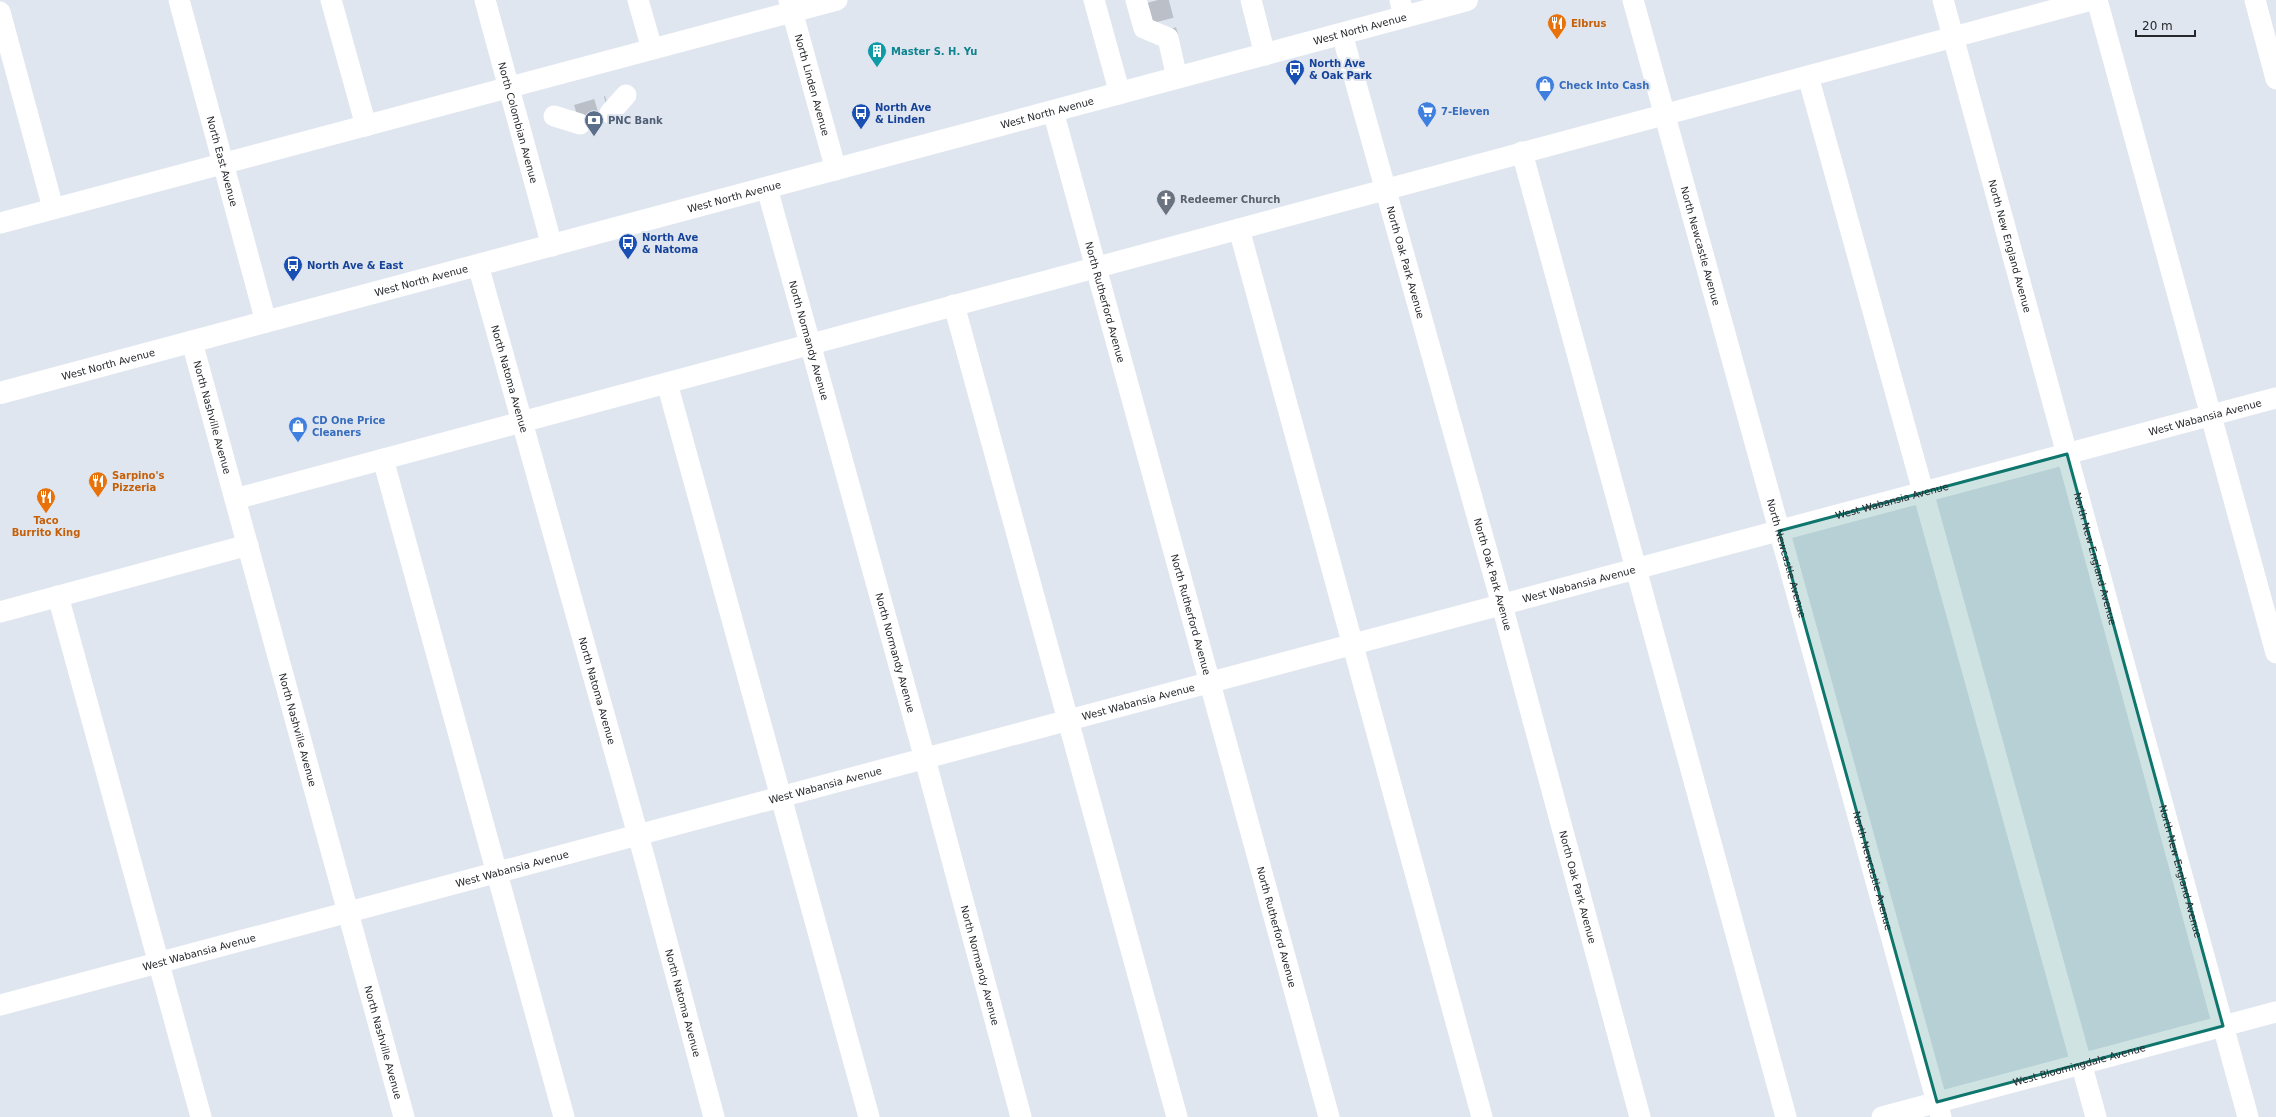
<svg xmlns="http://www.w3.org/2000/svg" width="2276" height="1117" viewBox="0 0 2276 1117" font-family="'DejaVu Sans',sans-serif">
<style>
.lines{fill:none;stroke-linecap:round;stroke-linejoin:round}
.minor-tunnel{stroke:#bbc0c8;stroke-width:21;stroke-dasharray:21 10;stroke-linecap:butt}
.minor{stroke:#fff;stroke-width:21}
.major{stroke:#fff;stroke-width:22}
.marked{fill:#0f766e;fill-opacity:0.2;stroke:#0f766e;stroke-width:3;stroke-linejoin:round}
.labels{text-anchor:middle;stroke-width:4;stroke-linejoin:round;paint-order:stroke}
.food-label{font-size:10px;font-weight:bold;fill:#c56008;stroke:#e0e6ef;text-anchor:start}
.street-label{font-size:10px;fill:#26282c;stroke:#e0e6ef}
.culture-label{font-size:10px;font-weight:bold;fill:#0d838f;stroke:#e0e6ef;text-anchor:start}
.transit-label{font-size:10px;font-weight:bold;fill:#164399;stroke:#e0e6ef;text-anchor:start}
.shop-label{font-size:10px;font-weight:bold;fill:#366cbe;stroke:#e0e6ef;text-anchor:start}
.service-label{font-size:10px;font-weight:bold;fill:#4e5e75;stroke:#e0e6ef;text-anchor:start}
.worship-label{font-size:10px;font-weight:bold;fill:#5b616d;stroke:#e0e6ef;text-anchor:start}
</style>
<rect width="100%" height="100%" fill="#e0e6ef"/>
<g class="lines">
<path class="minor-tunnel" d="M1158,0L1168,38
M577,115L608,106"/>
<g class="minor">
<path id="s1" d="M179,0L266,322"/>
<path d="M331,0L366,126"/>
<path id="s2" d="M485,0L552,246"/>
<path d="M638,0L652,49"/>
<path id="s3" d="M789,0L836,170"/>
<path d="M1094,0L1120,94"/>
<path d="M1136,0L1144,28L1168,38L1177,78"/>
<path d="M1251,0L1265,55"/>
<path d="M1400,0L1404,17"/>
<path id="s4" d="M1633,0L1941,1117"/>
<path id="s5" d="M1943,0L2248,1117"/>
<path d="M2097,0L2276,653"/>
<path d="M2255,0L2276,79"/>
<path d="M0,12L53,208"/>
<path id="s6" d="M1342,34L1502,605L1640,1117"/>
<path d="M1808,76L2096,1117"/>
<path id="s7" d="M1053,111L1329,1117"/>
<path d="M610,113L626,95"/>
<path d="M554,116L580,124"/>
<path d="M1522,152L1786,1117"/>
<path id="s8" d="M767,188L925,759L1021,1117"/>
<path d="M0,223L837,0"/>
<path d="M1239,229L1482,1117"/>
<path id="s9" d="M478,265L645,860L714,1117"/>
<path d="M954,305L1177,1117"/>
<path id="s10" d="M192,342L404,1117"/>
<path d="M667,383L869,1117"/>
<path d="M383,459L564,1117"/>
<path d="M235,499L2091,0"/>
<path d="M58,596L201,1117"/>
<path d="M0,612L248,545"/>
<path id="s11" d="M0,1005L2276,398"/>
<path id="s12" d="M1882,1117L2276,1012"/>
</g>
<path class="major" id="s13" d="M0,393L1467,0"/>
</g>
<path class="marked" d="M2067,454L2223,1026L1937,1102L1779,531Z"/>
<defs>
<g id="restaurant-pin" transform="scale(1)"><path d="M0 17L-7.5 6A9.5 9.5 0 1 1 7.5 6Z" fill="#e8710a" stroke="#e0e6ef"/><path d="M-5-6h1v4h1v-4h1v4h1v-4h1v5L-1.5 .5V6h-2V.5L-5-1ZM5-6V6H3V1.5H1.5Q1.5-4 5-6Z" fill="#fff"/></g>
<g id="building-pin" transform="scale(1)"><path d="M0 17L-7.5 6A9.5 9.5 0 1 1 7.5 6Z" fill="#0f9aa8" stroke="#e0e6ef"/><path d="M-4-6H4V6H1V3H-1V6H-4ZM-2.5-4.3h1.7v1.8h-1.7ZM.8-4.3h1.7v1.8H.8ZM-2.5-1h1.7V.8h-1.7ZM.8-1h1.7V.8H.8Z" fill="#fff"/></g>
<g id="bus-pin" transform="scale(1)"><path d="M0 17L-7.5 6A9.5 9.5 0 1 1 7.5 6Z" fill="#1a4fb4" stroke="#e0e6ef"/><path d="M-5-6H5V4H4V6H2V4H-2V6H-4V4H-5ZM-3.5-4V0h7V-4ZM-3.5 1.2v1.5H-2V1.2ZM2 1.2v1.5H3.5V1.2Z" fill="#fff"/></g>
<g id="shop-pin" transform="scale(1)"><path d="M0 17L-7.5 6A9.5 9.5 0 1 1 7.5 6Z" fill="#3f7fe0" stroke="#e0e6ef"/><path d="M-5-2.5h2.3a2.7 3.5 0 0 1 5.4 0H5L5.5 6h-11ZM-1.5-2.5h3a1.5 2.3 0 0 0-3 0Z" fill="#fff"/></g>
<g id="supermarket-pin" transform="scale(1)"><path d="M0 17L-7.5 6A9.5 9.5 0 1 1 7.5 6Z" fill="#3f7fe0" stroke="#e0e6ef"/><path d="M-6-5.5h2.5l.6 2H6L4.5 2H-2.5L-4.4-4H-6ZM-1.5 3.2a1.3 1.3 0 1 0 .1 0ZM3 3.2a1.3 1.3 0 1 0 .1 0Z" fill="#fff"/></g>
<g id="bank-pin" transform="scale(1)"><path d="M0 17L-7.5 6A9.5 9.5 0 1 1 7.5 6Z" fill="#5c6f8a" stroke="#e0e6ef"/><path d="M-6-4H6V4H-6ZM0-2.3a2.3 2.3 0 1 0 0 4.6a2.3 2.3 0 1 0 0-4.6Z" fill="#fff"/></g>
<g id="church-pin" transform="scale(1)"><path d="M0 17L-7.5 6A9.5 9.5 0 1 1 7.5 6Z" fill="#6b7280" stroke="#e0e6ef"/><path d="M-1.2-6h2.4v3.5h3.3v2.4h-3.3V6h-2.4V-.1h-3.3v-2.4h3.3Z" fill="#fff"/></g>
</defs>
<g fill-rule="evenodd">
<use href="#restaurant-pin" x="1557" y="23"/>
<use href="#building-pin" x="877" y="51"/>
<use href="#bus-pin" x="1295" y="69"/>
<use href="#shop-pin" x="1545" y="85"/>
<use href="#supermarket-pin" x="1427" y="111"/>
<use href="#bus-pin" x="861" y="113"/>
<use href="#bank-pin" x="594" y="120"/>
<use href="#church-pin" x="1166" y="199"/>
<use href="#bus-pin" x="628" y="243"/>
<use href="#bus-pin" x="293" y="265"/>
<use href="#shop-pin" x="298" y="426"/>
<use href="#restaurant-pin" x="98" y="481"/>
<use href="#restaurant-pin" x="46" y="497"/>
</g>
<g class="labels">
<g class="food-label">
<text x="1571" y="27">Elbrus</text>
<text x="112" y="479">Sarpino's<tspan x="112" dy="12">Pizzeria</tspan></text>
<text x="46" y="524" text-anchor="middle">Taco<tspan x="46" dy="12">Burrito King</tspan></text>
</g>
<g class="street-label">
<text dy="4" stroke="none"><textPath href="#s13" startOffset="1408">West North Avenue</textPath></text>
<text dy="4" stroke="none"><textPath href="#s3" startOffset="88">North Linden Avenue</textPath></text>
<text dy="4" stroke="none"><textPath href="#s13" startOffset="1084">West North Avenue</textPath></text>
<text dy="4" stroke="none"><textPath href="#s2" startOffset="127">North Colombian Avenue</textPath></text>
<text dy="4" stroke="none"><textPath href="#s1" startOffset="167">North East Avenue</textPath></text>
<text dy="4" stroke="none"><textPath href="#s13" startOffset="760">West North Avenue</textPath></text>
<text dy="4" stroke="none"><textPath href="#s4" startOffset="255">North Newcastle Avenue</textPath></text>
<text dy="4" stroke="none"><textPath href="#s5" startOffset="255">North New England Avenue</textPath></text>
<text dy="4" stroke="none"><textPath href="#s6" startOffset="237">North Oak Park Avenue</textPath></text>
<text dy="4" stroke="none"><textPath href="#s13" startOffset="436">West North Avenue</textPath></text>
<text dy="4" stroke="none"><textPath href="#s7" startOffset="198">North Rutherford Avenue</textPath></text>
<text dy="4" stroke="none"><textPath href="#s8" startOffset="158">North Normandy Avenue</textPath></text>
<text dy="4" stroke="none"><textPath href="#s13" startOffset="112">West North Avenue</textPath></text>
<text dy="4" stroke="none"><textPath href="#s9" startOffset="118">North Natoma Avenue</textPath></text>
<text dy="4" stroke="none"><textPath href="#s10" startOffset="78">North Nashville Avenue</textPath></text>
<text dy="4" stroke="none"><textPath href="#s11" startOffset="2282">West Wabansia Avenue</textPath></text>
<text dy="4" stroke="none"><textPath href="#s11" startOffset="1958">West Wabansia Avenue</textPath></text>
<text dy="4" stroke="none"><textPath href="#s4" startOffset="579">North Newcastle Avenue</textPath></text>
<text dy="4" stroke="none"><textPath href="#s5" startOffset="579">North New England Avenue</textPath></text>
<text dy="4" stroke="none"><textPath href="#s6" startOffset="561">North Oak Park Avenue</textPath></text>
<text dy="4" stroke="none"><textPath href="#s11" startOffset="1634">West Wabansia Avenue</textPath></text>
<text dy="4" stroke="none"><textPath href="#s7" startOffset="522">North Rutherford Avenue</textPath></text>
<text dy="4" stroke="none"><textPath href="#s8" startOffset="482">North Normandy Avenue</textPath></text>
<text dy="4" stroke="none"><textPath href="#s9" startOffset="442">North Natoma Avenue</textPath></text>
<text dy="4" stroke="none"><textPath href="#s11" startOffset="1178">West Wabansia Avenue</textPath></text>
<text dy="4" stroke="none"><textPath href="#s10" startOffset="402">North Nashville Avenue</textPath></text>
<text dy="4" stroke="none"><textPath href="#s11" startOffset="854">West Wabansia Avenue</textPath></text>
<text dy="4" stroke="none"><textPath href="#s11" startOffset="530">West Wabansia Avenue</textPath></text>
<text dy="4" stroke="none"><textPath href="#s4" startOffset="903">North Newcastle Avenue</textPath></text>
<text dy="4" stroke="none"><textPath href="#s5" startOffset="903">North New England Avenue</textPath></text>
<text dy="4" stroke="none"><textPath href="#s6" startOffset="885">North Oak Park Avenue</textPath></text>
<text dy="4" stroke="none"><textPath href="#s7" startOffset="846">North Rutherford Avenue</textPath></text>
<text dy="4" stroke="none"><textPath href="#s11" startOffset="206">West Wabansia Avenue</textPath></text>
<text dy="4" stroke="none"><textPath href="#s8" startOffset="806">North Normandy Avenue</textPath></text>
<text dy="4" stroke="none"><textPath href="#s9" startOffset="766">North Natoma Avenue</textPath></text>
<text dy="4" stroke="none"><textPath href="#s10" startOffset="726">North Nashville Avenue</textPath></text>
<text dy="4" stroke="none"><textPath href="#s12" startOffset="204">West Bloomingdale Avenue</textPath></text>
</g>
<g class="culture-label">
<text x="891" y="55">Master S. H. Yu</text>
</g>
<g class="transit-label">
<text x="1309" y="67">North Ave<tspan x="1309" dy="12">&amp; Oak Park</tspan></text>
<text x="875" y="111">North Ave<tspan x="875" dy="12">&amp; Linden</tspan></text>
<text x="642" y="241">North Ave<tspan x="642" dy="12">&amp; Natoma</tspan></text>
<text x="307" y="269">North Ave &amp; East</text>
</g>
<g class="shop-label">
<text x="1559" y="89">Check Into Cash</text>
<text x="1441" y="115">7-Eleven</text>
<text x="312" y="424">CD One Price<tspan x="312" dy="12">Cleaners</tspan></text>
</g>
<g class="service-label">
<text x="608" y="124">PNC Bank</text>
</g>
<g class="worship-label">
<text x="1180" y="203">Redeemer Church</text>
</g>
</g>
<path d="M2136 30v6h59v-6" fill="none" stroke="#26282c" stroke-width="2"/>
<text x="2142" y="30" font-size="12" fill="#26282c" stroke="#e0e6ef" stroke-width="3" paint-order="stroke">20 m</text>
</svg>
